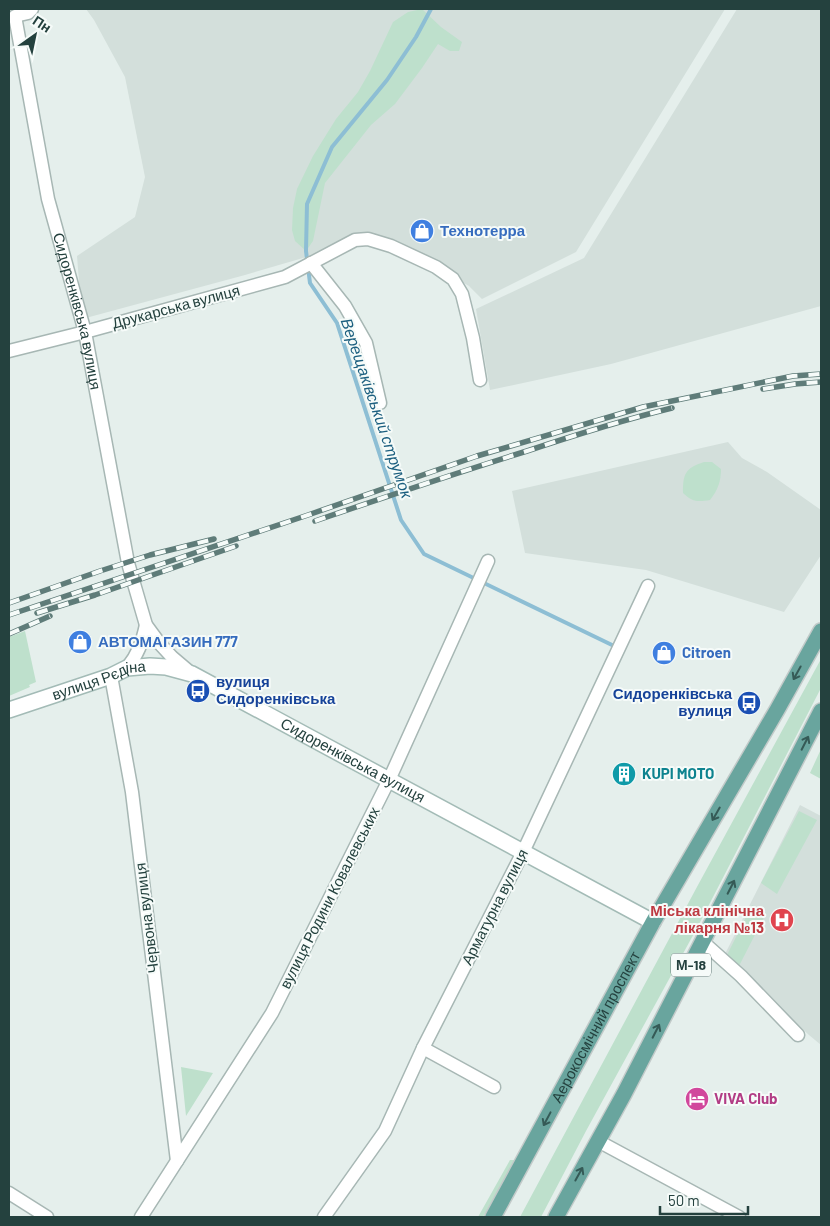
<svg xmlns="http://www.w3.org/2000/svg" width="830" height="1226" viewBox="0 0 830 1226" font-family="Barlow,sans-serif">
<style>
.built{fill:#d3dfdb}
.green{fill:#bee0cc}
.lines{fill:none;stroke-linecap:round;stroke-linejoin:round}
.stream{stroke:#8dbed4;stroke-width:4}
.street-casing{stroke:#a7b7b4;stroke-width:15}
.secondary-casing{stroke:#a3bbb6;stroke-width:18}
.primary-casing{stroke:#c2cac9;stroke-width:18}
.street{stroke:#fff;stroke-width:12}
.secondary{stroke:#fff;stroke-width:15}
.primary{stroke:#69a59e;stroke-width:15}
.rail-casing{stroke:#5f7c79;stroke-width:5.5}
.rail{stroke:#f6fbf9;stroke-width:4;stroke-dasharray:11;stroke-linecap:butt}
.oneway{stroke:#355a56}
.labels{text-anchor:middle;stroke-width:4;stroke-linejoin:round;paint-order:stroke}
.shield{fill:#f6fbf9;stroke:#637976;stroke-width:1}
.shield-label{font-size:14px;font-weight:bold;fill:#24413e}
.shop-label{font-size:15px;font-weight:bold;fill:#366cbe;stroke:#f6fbf9;text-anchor:start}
.street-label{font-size:15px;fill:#24413e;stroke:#f6fbf9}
.transit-label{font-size:15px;font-weight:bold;fill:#164399;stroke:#f6fbf9;text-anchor:start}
.culture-label{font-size:15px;font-weight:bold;fill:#0d838f;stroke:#f6fbf9;text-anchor:start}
.health-label{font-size:15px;font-weight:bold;fill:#be3a42;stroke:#f6fbf9;text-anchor:end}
.hotel-label{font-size:15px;font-weight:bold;fill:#b23c85;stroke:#f6fbf9;text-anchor:start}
.water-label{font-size:16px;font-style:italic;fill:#1c5f7f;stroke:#f6fbf9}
</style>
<rect width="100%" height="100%" fill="#e5efec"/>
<path class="built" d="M86,9H725L576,252L482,299L469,286L436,267L368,239L245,275L82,319L77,256L135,217L145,177L125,77L94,20Z
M737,9H821V306L611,364L490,390L476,309L584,258Z
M728,442L742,458L767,472L821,510V555L784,612L646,570L525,553L512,491Z
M800,805L821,816V1045L809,1035L724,956Z"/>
<path class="green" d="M422,9L441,27L462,42L459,51H450L438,44L422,68L395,104L371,125L325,183L313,241L306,251L295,241L292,230L293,208L297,189L313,156L336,119L358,92L370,71L393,22L408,12Z
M704,462H712L721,469C721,481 718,490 710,500C698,502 692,502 683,493C683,474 685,468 704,462Z
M25,631L36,682L29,685L30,687L9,696V637Z
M821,659V688L697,928L586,1131L541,1217H520L698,885Z
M821,749V779L810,773Z
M799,811L817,820L777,894L761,883Z
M752,905L766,913L739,966L727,955Z
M181,1067L213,1073L186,1116Z
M510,1160H515L483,1217H478Z"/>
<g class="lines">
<path class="stream" d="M431,9L416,37L387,80L332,147L307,204L306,251L310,283L337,323L401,520L424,554L612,645"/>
<g class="street-casing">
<g id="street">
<path id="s1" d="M32,9L28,13L15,16L48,199L85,332L128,563L146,625L160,644L172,657L192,674"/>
<path d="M311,263L345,306L366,343L380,403"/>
<path d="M9,351L85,332L285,277L355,240L368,239L391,246L436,267L453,279L462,294L473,338L480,380"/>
<path d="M127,668C138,654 142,643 146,625"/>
<path d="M111,676L132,792L177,1161"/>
<path d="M703,942L741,976L798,1035"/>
<path d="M423,1048L494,1087"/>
<path d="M598,1141L739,1217"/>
<path d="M9,1193L47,1217"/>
<path d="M141,1217L272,1013L389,780L488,561"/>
<path d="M324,1217L385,1131L423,1048L523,852L648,586"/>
</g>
</g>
<g class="secondary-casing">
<g id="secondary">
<path id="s2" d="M9,710L111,676L127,668L150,666L166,667L192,674L653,922"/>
</g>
</g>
<g class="primary-casing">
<g id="primary">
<path id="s3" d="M493,1217L653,922L777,710L821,631"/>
<path d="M556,1217L624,1094L821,711"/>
</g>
</g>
<use href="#street" class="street"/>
<use href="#secondary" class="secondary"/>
<use href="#primary" class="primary"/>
<g class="rail-casing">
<path id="rail" d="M763,389L795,384L821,382
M315,521C385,497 456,473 527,451C575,435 623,420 672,408
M9,603L100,571L150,555L214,539
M37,613L95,595L236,546
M9,615L308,515L477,456L643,407L793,376L821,374
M9,634L50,616"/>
</g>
<use href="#rail" class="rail"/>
</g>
<defs><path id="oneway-shaft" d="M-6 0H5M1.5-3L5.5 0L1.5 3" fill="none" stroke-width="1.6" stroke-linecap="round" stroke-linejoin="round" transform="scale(1.25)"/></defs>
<g class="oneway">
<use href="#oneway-shaft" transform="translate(797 673) rotate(119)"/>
<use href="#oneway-shaft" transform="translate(805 743) rotate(-63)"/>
<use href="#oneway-shaft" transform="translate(716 814) rotate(120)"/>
<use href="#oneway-shaft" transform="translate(731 887) rotate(-63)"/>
<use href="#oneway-shaft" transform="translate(656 1031) rotate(-63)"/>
<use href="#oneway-shaft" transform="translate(547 1119) rotate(118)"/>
<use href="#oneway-shaft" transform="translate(579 1174) rotate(-61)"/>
</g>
<defs>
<g id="shop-disc" transform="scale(1.25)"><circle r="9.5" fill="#3f7fe0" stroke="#f6fbf9"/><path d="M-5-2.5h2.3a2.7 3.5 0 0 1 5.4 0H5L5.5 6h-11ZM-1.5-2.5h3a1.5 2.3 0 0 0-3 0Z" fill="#fff"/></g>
<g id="bus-disc" transform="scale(1.25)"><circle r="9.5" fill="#1a4fb4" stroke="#f6fbf9"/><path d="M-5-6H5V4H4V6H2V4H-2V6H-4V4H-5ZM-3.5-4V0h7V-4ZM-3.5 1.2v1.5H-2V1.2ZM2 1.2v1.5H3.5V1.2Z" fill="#fff"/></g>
<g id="building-disc" transform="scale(1.25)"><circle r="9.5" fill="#0f9aa8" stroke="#f6fbf9"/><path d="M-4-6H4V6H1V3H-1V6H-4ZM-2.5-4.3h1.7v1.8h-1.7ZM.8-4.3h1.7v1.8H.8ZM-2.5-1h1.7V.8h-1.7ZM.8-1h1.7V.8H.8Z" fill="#fff"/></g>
<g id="hospital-disc" transform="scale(1.25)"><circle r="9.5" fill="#e0444e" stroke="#f6fbf9"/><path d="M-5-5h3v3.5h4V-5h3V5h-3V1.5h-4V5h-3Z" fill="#fff"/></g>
<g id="hotel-disc" transform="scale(1.25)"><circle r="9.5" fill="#d1479c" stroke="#f6fbf9"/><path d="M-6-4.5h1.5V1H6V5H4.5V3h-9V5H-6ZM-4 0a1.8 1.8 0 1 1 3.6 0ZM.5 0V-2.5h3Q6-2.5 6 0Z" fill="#fff"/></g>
</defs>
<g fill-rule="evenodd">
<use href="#shop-disc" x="422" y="231"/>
<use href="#shop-disc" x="80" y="642"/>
<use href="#shop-disc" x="664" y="653"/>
<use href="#bus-disc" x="198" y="691"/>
<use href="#bus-disc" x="749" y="703"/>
<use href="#building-disc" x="624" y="774"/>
<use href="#hospital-disc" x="782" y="920"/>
<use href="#hotel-disc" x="697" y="1099"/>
</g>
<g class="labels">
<rect class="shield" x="671" y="953.5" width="40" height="23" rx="4"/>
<g class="shield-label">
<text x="691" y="970">М-18</text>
</g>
<g class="shop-label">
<text x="440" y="236">Технотерра</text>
<text x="98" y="647">АВТОМАГАЗИН 777</text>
<text x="682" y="658">Citroen</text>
</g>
<g class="street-label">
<text transform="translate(176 307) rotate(-15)" y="5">Друкарська вулиця</text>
<text dy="5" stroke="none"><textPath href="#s1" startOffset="321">Сидоренківська вулиця</textPath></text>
<text dy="5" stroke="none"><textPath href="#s2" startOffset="95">вулиця Рєдіна</textPath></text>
<text dy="5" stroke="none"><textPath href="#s2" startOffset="374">Сидоренківська вулиця</textPath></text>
<text transform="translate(330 898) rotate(-63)" y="5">вулиця Родини Ковалевських</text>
<text transform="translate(495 907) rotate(-63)" y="5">Арматурна вулиця</text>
<text transform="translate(147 918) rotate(-97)" y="5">Червона вулиця</text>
<text dy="5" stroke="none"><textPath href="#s3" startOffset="216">Аерокосмічний проспект</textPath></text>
</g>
<g class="transit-label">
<text x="216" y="687">вулиця<tspan x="216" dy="17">Сидоренківська</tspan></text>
<text x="732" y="699" text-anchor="end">Сидоренківська<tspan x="732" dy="17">вулиця</tspan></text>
</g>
<g class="culture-label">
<text x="642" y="779">KUPI MOTO</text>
</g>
<g class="health-label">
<text x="764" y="916">Міська клінічна<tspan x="764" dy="17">лікарня №13</tspan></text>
</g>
<g class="hotel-label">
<text x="714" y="1104">VIVA Club</text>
</g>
<g class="water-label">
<text transform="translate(377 408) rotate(71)" y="6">Верещаківський струмок</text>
</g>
</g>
<rect width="830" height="1226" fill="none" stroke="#24413e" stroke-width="20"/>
<g transform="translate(35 35) rotate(33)" stroke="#f6fbf9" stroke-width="4" paint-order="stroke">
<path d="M0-4L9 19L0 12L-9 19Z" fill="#24413e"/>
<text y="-8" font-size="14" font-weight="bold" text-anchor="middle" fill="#24413e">Пн</text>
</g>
<path d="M660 1206v8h88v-8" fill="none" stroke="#24413e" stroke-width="2.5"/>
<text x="668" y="1206" font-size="15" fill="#24413e" stroke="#f6fbf9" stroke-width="4" paint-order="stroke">50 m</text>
</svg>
